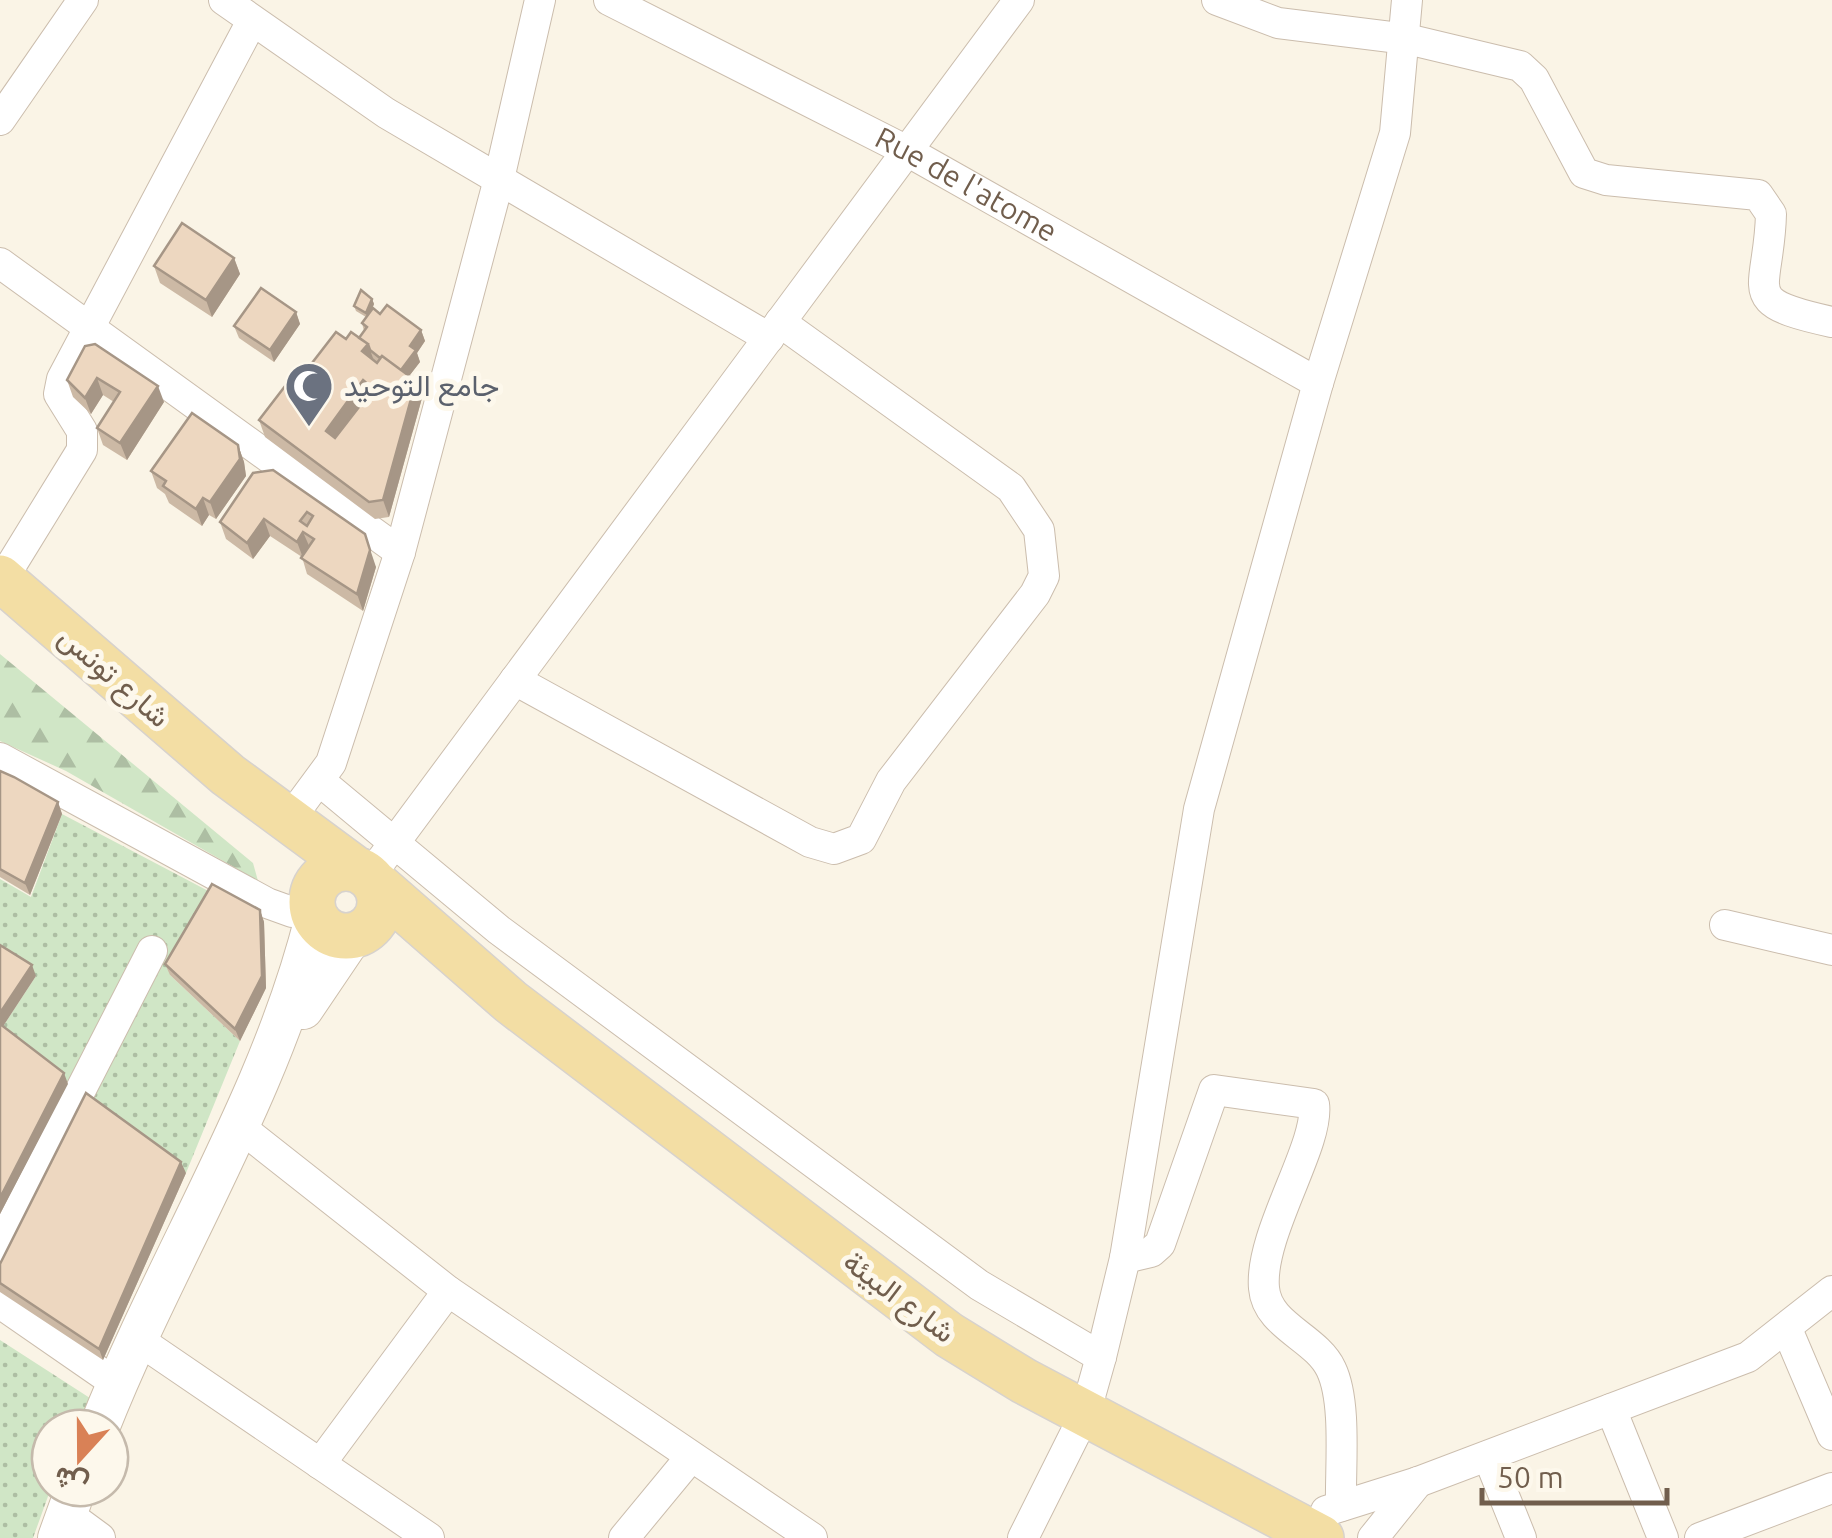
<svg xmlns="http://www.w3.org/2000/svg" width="1832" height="1538" viewBox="0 0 1832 1538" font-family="Ubuntu,Vazirmatn,sans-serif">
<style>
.green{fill:url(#green-dots)}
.forest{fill:url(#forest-firs)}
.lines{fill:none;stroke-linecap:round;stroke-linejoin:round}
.street-casing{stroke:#cbbdad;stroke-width:32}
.secondary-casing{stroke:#cdbeab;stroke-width:42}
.primary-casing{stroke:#d7d2cd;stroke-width:48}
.street{stroke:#fff;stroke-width:30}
.secondary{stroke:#fff;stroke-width:40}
.primary{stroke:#f3dea4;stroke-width:45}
.wall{fill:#ccb9a5}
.shaded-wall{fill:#a69686}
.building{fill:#edd7c0;stroke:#a69686;stroke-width:2.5;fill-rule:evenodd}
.labels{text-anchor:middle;stroke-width:10;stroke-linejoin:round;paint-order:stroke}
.street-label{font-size:30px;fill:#715e4d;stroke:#fdf8ec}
.worship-label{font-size:30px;fill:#5b616d;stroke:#fdf8ec;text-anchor:start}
</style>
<defs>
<pattern id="green-dots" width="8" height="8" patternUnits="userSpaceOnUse" patternTransform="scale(2.5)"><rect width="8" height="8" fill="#d0e6c6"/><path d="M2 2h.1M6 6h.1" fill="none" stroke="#adbea3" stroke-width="1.8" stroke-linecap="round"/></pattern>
<pattern id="forest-firs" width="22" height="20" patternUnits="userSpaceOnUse" patternTransform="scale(2.5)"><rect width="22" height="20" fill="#d0e6c6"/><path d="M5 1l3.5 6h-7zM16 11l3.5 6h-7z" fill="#adbea3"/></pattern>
</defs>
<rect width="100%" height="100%" fill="#faf4e6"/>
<path class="green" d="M62,814L216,895L170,975L240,1041L186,1173L90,1104L123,1040L68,1084L0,1031L36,976L0,953V879L31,897Z
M0,1340L93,1400L80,1428H50L51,1488L33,1538H0Z"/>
<path class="forest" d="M0,654L253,863L258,881L66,771L0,741Z"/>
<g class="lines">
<g class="street-casing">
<g id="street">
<path d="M224,0L386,113L769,338"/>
<path id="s1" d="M609,0L907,151L1318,383"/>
<path d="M1217,0L1278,23L1407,39L1520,66L1534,79L1584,173L1606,180L1758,195L1771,214C1769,294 1736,301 1832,322"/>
<path d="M0,120L83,0"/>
<path d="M0,263L400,552"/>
<path d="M2,580L82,450V431L59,394L62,379L252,21"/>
<path d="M515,680L810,842L834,849L861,839L891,781L1035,594L1044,576L1039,530L1011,488L780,322"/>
<path d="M0,758L267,903L292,912L311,904"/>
<path d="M321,782L499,930L979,1285L1101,1357"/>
<path d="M289,820L331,763L400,552L499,179L540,0"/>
<path d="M369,877L1019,0"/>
<path d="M1725,925L1832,950"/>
<path d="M240,1127L448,1291L812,1538"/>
<path d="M0,1247L152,951"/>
<path d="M1125,1258L1151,1252L1160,1244L1214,1090L1314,1104C1320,1144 1259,1234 1264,1288C1267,1326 1316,1337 1331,1369C1347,1402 1340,1468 1341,1506"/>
<path d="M0,1303L117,1384"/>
<path d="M1787,1329L1832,1435"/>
<path d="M137,1339L429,1538"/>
<path d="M1611,1409L1663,1538"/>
<path d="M1488,1456L1521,1538"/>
<path d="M320,1464L448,1291"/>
<path d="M1326,1511L1418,1482L1748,1357L1832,1291"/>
<path d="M66,1513L100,1538"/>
<path d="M624,1538L690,1458"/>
<path d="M1023,1538L1085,1414L1101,1357L1125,1258L1199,809L1318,383L1395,133L1407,0"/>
<path d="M1373,1538L1418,1482"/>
<path d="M1700,1538L1832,1488"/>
</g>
</g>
<g class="secondary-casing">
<path id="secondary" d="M303,1009L353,935
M99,1428C167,1256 270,1098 315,918
M58,1538L76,1488"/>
</g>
<g class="primary-casing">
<path id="primary" d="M0,578L228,775L354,868
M312 902a34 34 0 1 1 68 0a34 34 0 1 1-68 0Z
M376,884L511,1002L949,1335L1024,1381L1321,1538"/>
</g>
<use href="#street" class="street"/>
<use href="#secondary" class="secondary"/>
<use href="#primary" class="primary"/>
</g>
<path class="wall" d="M234,258L240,274L212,317L160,283L154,266Z
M372,299L374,304L372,309L380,314L421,330L425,341L417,353L420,362L409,376L422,398L389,517L375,519L265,437L259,420L305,372L346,339L359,338L364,331L362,323L366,317L356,311L354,306Z
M296,312L300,324L274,362L239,338L234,326Z
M85,346L164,402L127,460L103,445L97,428L114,402L103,395L91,414L73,397L67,380Z
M238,445L244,462L246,476L216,519L209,515L202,526L169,503L165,494L157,488L151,471Z
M273,470L376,567L363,611L307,574L302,557L270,536L253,559L226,539L220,522Z
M0,771L58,802L62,814L30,895L0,877Z
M260,910L264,922L266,988L240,1041L170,975L165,964Z
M186,1173L103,1360L0,1292V1264Z"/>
<path class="shaded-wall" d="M234,258L240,274L212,317L206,300Z
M372,299L374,304L368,318L366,313Z
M296,312L300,324L274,362L270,350Z
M421,330L425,341L417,353L420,362L403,384L399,373L410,346Z
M368,344L374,361L362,351Z
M97,378L103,395L91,414L85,398Z
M363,380L369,397L332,448L326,431Z
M416,381L422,398L389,517L383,500Z
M158,386L164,402L127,460L120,443Z
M238,445L244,462L246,476L216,519L210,502Z
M203,498L209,515L202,526L196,509Z
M264,519L270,536L253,559L247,543Z
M303,532L310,548L303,558L297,542Z
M365,534L376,567L363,611L357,594Z
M58,802L62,814L30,895L25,883Z
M260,910L264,922L266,988L240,1041L235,1029Z
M32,965L36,976L0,1031V1013Z
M64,1073L68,1084L0,1214V1198Z
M181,1162L186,1173L103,1360L99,1349Z"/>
<path class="building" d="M182,223L234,258L206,300L154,266Z
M261,288L296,312L270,350L234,326Z
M361,290L372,299L366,313L354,306Z
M387,305L421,330L410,346L416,350L401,370L382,356L380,358L370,350L368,344L359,338L367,327L362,323L373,308L380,314Z
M336,332L346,339L351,332L368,344L362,351L377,363L382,356L416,381L383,500L369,502L259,420L299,368L305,372ZM363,380L373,389L335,438L326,431Z
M95,344L158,386L120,443L97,428L120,392L97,378L85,398L67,380L85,346Z
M192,413L238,445L240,459L210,502L203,498L196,509L163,486L166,481L151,471Z
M273,470L365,534L370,550L357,594L301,558L314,539L303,532L297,542L264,519L247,543L220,522L253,473ZM307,512L313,516L307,526L300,521Z
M0,771L14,777L58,802L25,883L0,869Z
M212,884L260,910L262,976L235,1029L165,964Z
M0,945L32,965L0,1013Z
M0,1024L64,1073L0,1198Z
M86,1093L181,1162L99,1349L0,1283V1264Z"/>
<defs>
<g id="mosque-pin" transform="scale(2.5)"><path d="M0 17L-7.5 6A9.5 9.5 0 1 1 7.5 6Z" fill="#6b7280" stroke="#fdf8ec"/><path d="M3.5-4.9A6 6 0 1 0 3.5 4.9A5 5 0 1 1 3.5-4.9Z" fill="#fff"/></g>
</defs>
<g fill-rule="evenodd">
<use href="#mosque-pin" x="309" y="386"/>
</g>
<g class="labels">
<g class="street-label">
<text dy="10" stroke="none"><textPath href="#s1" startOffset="402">Rue de l'atome</textPath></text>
<text transform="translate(114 677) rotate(41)" y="10">شارع تونس</text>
<text transform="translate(899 1297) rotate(37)" y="10">شارع البيئة</text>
</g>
<g class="worship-label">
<text x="344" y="396">جامع التوحيد</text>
</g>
</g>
<g transform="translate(80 1458) rotate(201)"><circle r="48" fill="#fdf8ec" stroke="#c5baac" stroke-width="2.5"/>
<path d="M0-8L18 38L0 25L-18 38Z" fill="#d98156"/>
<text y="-15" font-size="28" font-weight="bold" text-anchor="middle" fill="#715e4d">ش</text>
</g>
<path d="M1482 1488v15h185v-15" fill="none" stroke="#715e4d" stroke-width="5"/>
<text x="1497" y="1488" font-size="30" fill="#715e4d" stroke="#fdf8ec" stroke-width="8" paint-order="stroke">50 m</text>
</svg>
